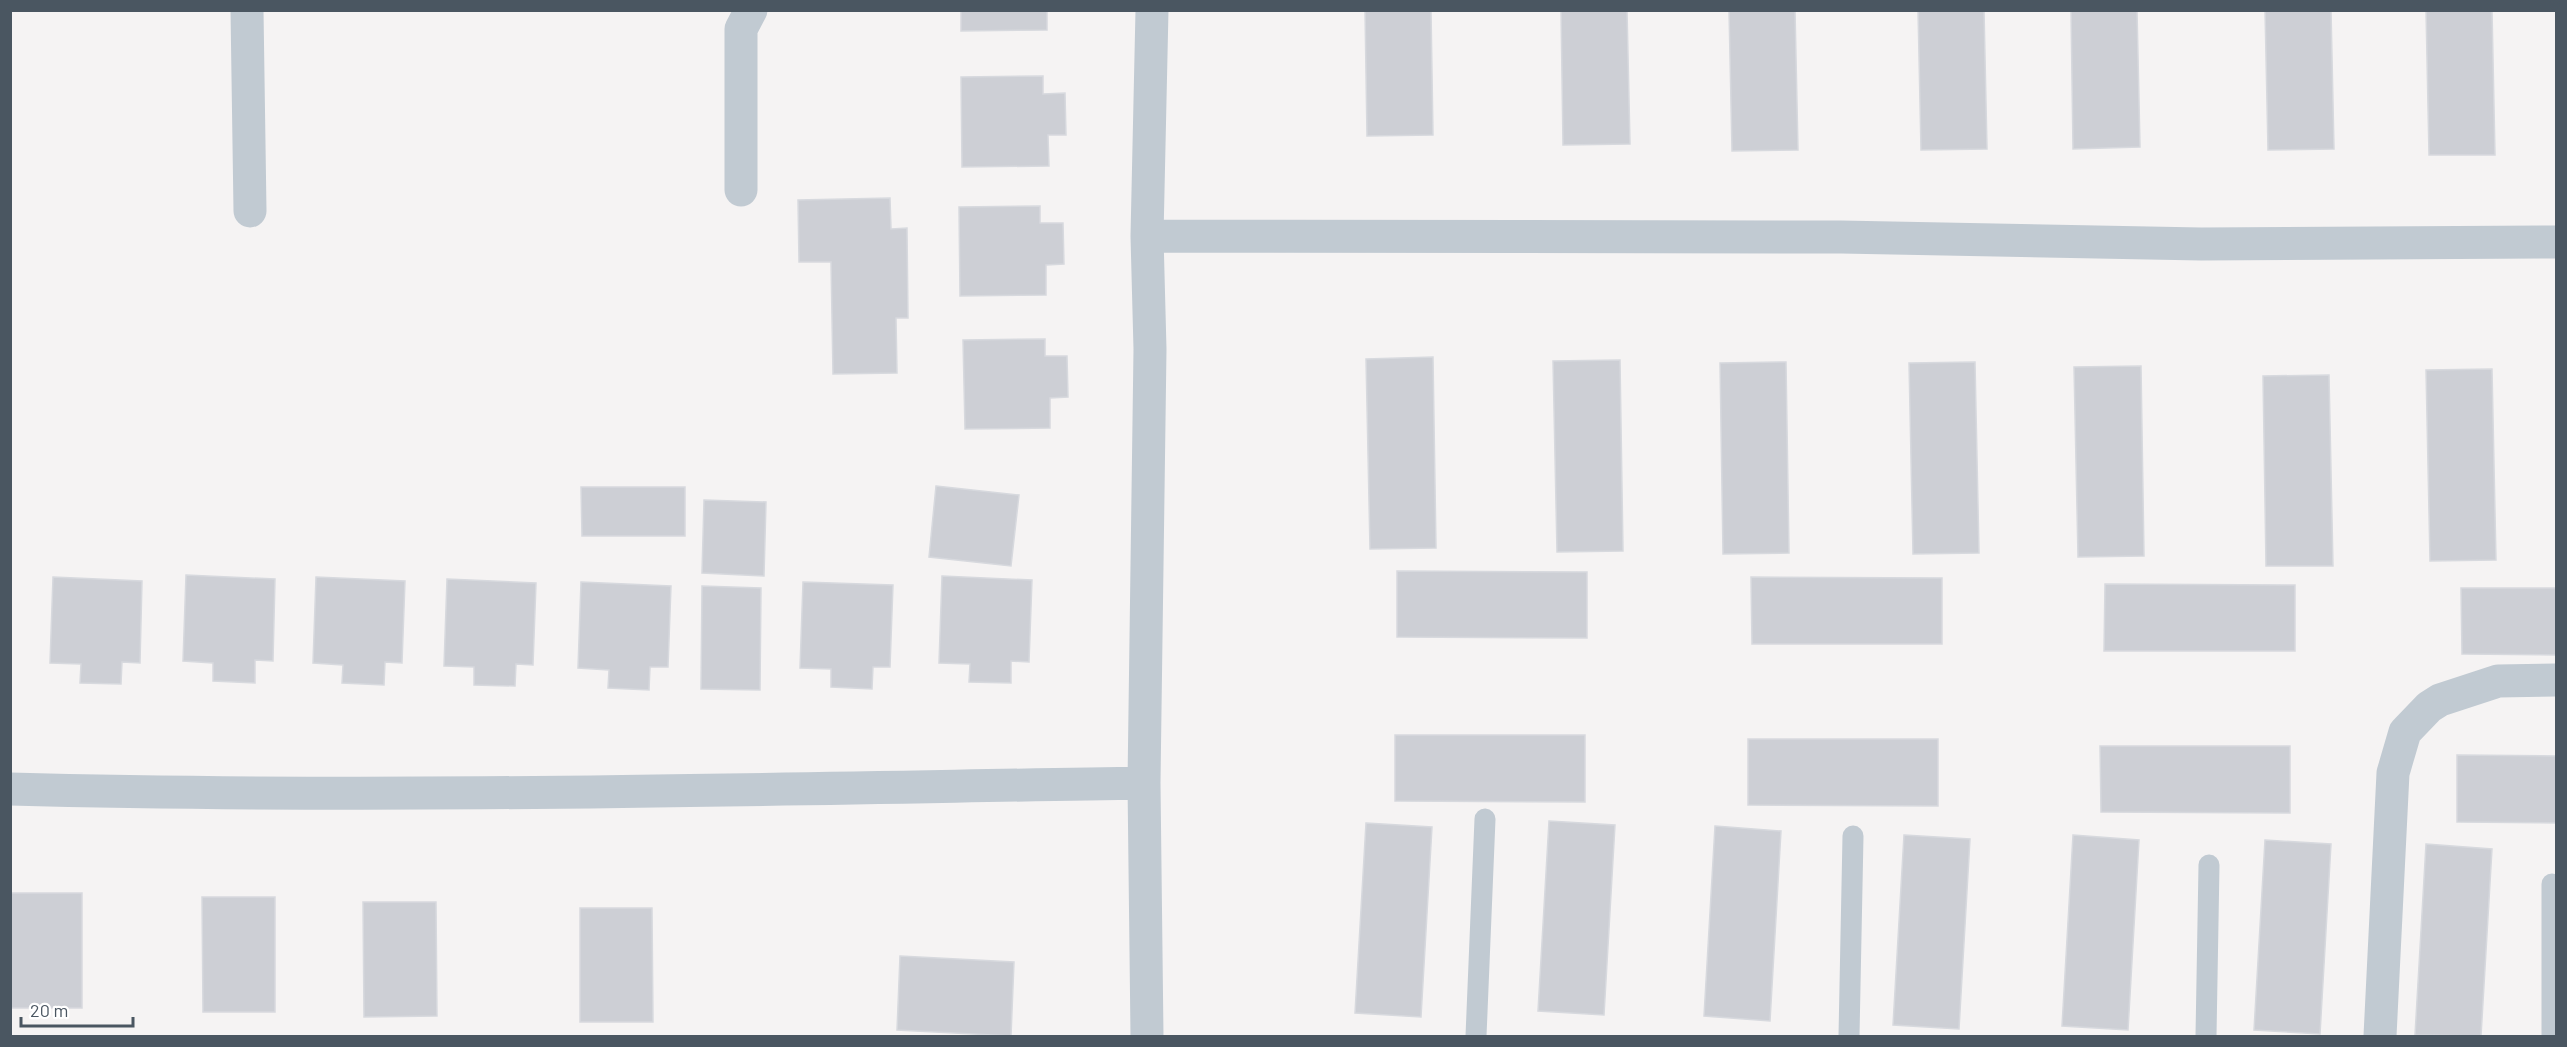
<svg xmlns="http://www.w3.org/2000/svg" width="2567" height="1047" viewBox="0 0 2567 1047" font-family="Barlow,sans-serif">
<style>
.building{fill:#cdcfd5;stroke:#d7d9de;stroke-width:1.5}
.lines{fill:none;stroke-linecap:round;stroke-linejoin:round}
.service{stroke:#c1cad2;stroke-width:21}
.minor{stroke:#c1cad2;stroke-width:33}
</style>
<rect width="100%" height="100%" fill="#f5f3f3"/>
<path class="building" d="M961,10H1047V30L961,31Z
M1365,10H1431L1433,135L1367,136Z
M1561,10H1627L1630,144L1563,145Z
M1729,10H1795L1798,150L1732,151Z
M1918,10H1984L1987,149L1921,150Z
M2071,10H2137L2140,147L2073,149Z
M2265,10H2331L2334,149L2268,150Z
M2426,10H2492L2495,155H2429Z
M1043,76V94L1065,93L1066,135H1048L1049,166L962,167L961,77Z
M890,198L891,229L907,228L908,318H896L897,373L833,374L831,262H799L798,200Z
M1040,206V223H1063L1064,264L1046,265V295L960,296L959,207Z
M1045,339V356H1067L1068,397L1050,398V428L965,429L963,340Z
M1433,357L1436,548L1370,549L1366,359Z
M1620,360L1623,551L1557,552L1553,361Z
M1786,362L1789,553L1723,554L1720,363Z
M1975,362L1979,553L1913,554L1909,363Z
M2141,366L2144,556L2078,557L2074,367Z
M2492,369L2496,560L2430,561L2426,370Z
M2329,375L2333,566H2266L2263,376Z
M936,486L1019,495L1011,566L929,557Z
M581,487H685V536H582Z
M704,500L766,502L764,576L702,573Z
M1397,571L1587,572V638L1397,637Z
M186,575L275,579L273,661L255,660V683L213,681V663L183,661Z
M942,576L1032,580L1029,662L1011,661V683L969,682L970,664L939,663Z
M53,577L142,581L140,663L122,662L121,684L80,683L81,664L50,663Z
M316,577L405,581L402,663L385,662L384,685L342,683L343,665L313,663Z
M1751,577L1942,578V644H1752Z
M447,579L536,583L533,665L516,664L515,686L474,685V667L444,666Z
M581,582L671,586L668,667H650L649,690L608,688L609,670L578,668Z
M803,582L893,585L890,667H873L872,689L831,687V669L800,668Z
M2105,584L2295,585V651H2104Z
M702,586L761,588L760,690L701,689Z
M2461,588H2556V655L2462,654Z
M1395,735H1585V802L1395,801Z
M1748,739H1938V806L1748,805Z
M2100,746H2290V813L2101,812Z
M2457,755L2556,756V823L2457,822Z
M1549,821L1615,825L1604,1015L1538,1011Z
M1366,823L1432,827L1421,1017L1355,1013Z
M1715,826L1781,831L1770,1021L1704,1016Z
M1904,835L1970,839L1959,1029L1893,1025Z
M2073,835L2139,840L2128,1030L2062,1026Z
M2265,840L2331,844L2320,1034L2254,1030Z
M2426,844L2492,849L2481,1036L2415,1035Z
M10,893H82V1008H10Z
M202,897H275V1012H203Z
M363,902H436L437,1016L364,1017Z
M580,908H652L653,1022H580Z
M900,956L1014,962L1011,1036L897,1030Z"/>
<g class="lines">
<path class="service" d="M1476,1036L1485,819
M1849,1036L1853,836
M2206,1036L2209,865
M2552,1036V884"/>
<path class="minor" d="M247,10L250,211
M741,190V29L751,10
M1147,236L1841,237L2201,244L2556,242
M10,789C388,799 766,789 1144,783
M1147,1036L1144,783L1150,349L1147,236L1152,10
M2380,1036L2393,773L2405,732L2429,707L2440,700L2498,681L2556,680"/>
</g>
<rect width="2567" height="1047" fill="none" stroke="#4a5661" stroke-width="24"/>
<path d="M21 1017v9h112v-9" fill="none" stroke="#4a5661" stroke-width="3"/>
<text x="30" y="1017" font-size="18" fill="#4a5661" stroke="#ffffff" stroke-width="4.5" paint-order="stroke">20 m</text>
</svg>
